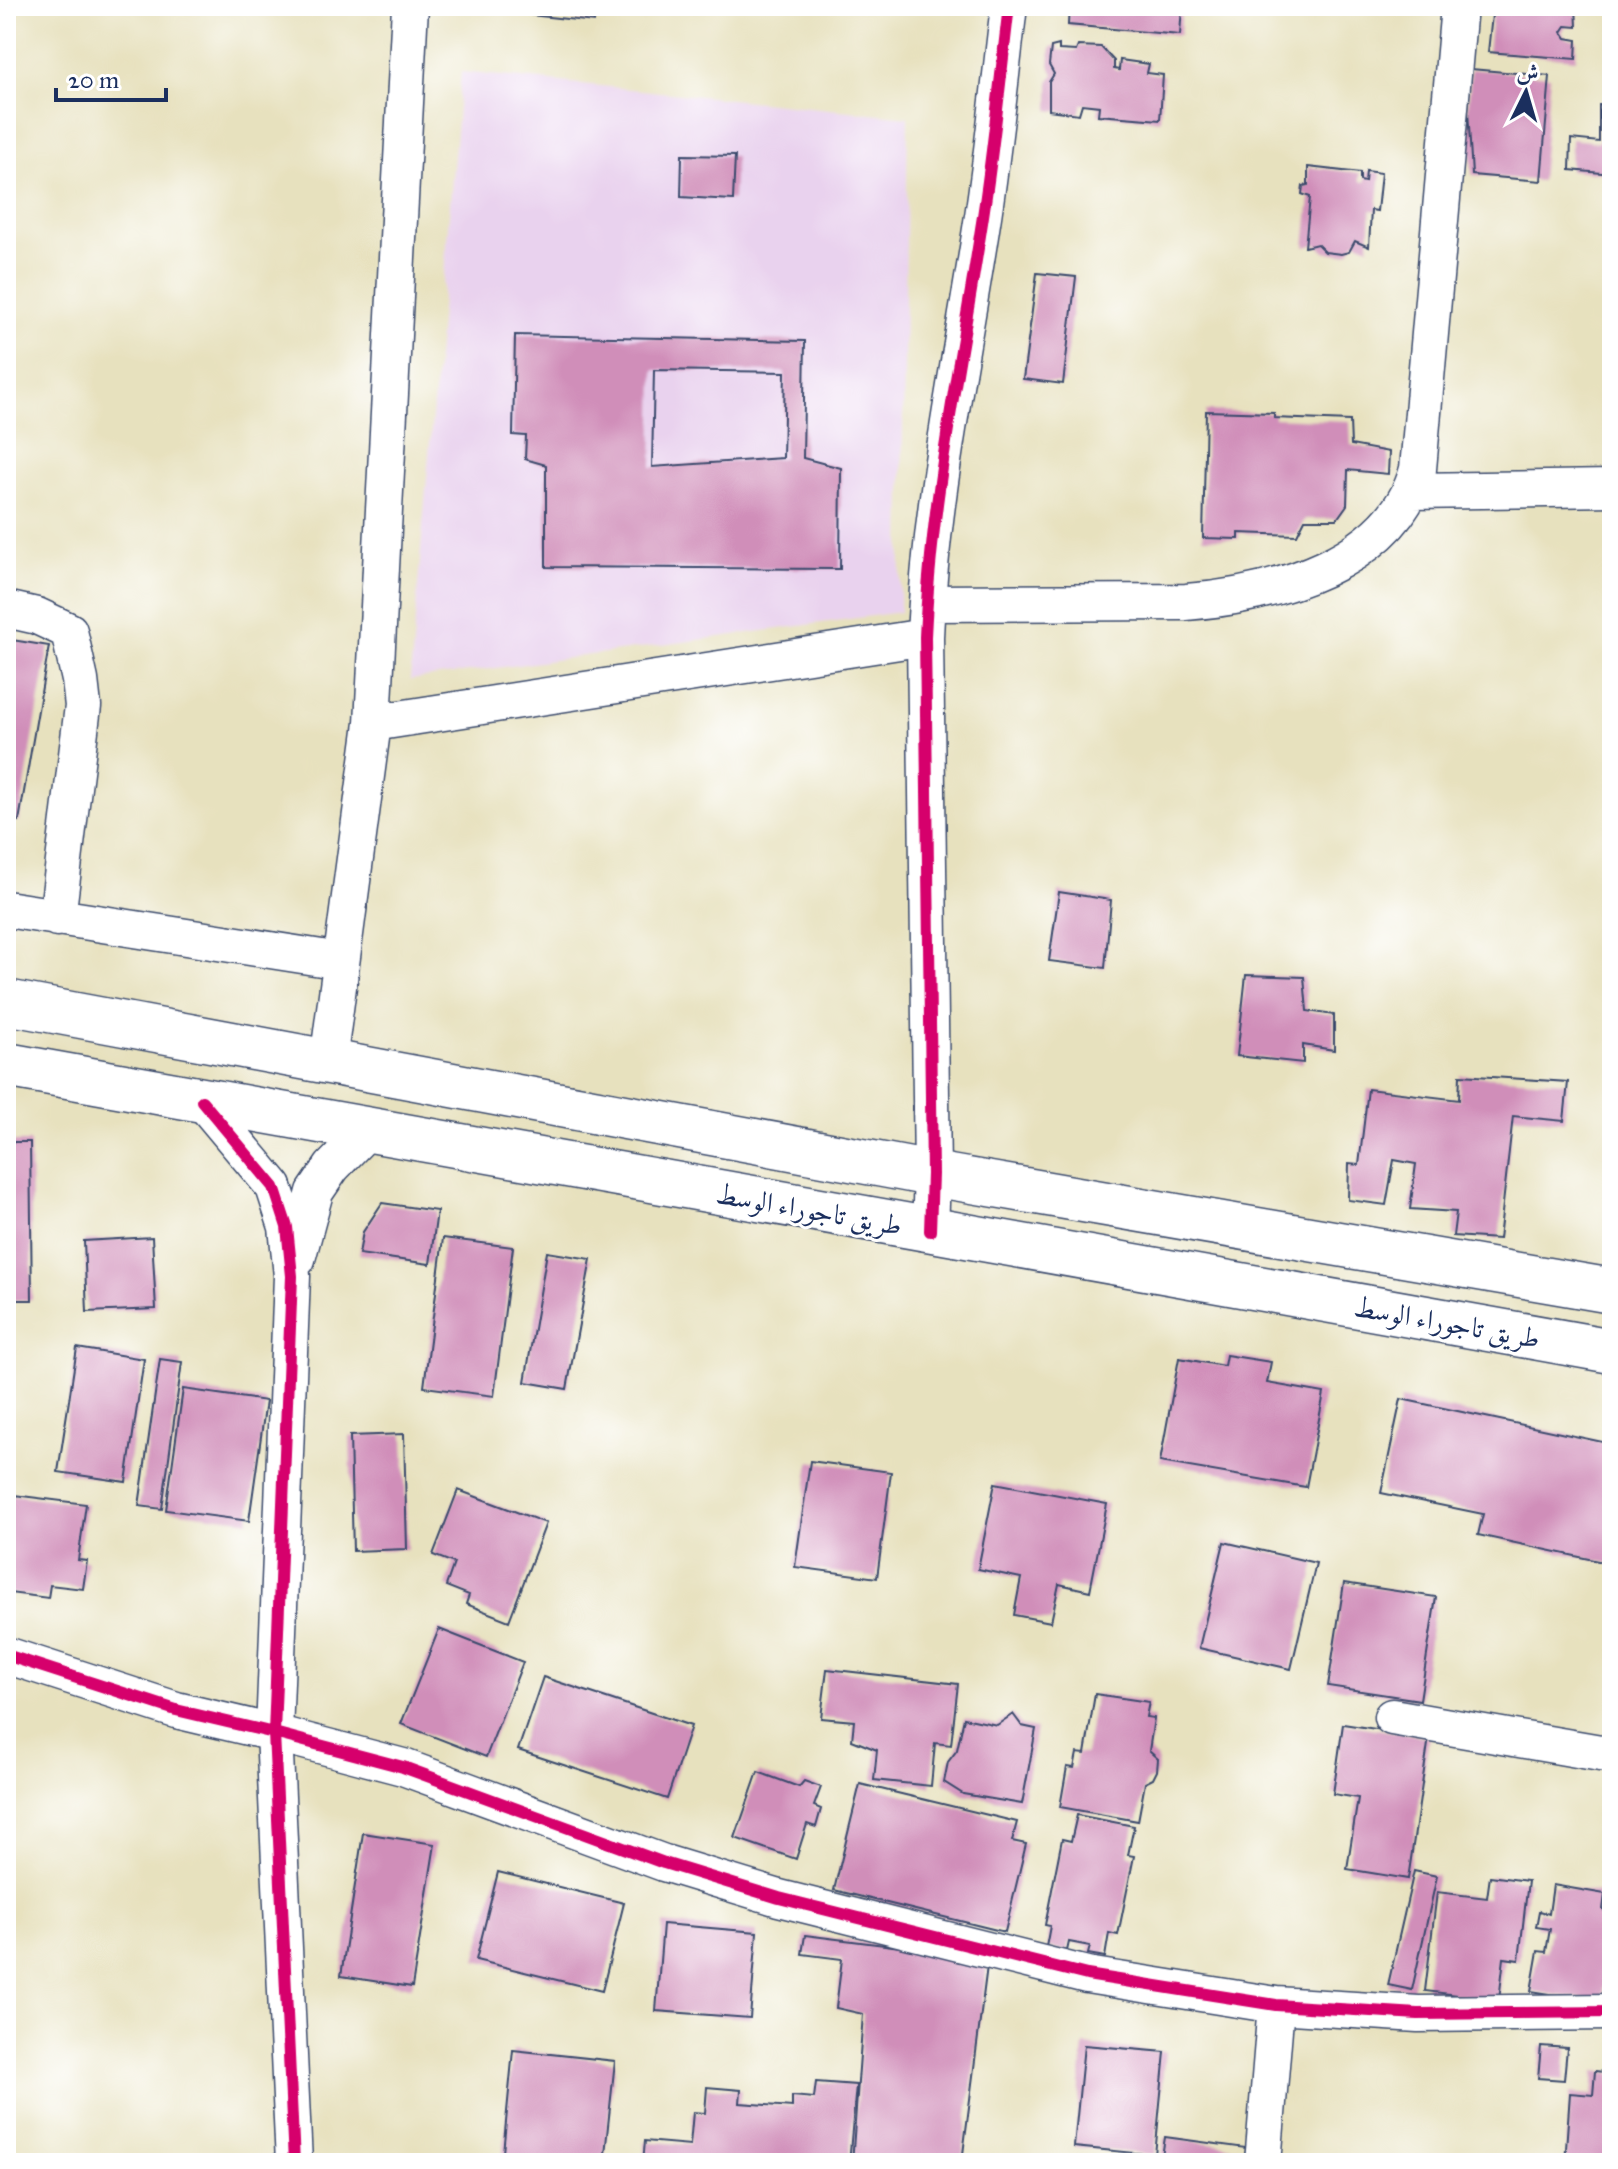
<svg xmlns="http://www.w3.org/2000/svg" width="1618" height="2169" viewBox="0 0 1618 2169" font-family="'IM FELL Great Primer',Amiri,serif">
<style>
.built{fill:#e9d2ee}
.building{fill:#d08eb9;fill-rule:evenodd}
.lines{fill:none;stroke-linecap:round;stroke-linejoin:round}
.minor-casing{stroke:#3a4a6c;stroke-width:39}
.primary-casing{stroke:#3a4a6c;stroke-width:47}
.minor{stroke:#fff;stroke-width:36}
.primary{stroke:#fff;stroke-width:44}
.cycleway-casing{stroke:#fff;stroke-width:17}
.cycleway{stroke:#d6006c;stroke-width:12}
.labels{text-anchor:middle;stroke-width:6;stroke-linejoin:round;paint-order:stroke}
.street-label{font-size:28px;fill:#1b2f5e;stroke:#fff}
</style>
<rect width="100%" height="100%" fill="#fff"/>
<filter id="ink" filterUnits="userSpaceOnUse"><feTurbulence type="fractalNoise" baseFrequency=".0125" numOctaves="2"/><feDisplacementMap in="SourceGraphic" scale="16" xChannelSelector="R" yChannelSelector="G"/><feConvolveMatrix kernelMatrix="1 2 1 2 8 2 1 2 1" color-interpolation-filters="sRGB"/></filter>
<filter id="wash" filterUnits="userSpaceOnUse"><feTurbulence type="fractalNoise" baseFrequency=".006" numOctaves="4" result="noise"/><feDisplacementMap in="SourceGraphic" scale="32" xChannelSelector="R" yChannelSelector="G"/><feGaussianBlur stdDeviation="1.8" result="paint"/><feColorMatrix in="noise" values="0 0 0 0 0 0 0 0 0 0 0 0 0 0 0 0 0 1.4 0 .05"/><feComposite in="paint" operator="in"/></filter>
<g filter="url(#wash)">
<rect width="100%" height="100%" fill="#e7e1be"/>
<path class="built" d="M461,72L908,117L900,612L410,680Z"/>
<g id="blocks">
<path class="building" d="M532,6H596L594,22L531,15Z
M1069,6H1182L1180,35L1068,25Z
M1493,6H1576L1577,27L1566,26L1562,32L1566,38L1577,40L1576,59L1488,52Z
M1059,45V50L1076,51L1078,46L1101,47L1114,61V69L1119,70L1120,60L1149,64L1147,73L1163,75L1160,120L1098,115L1099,106L1082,104L1079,114L1049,110V82L1054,74L1049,65L1051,47Z
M1471,69L1550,76L1541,181L1472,175L1468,110Z
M1599,105L1612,106V174L1570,170L1571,139L1599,142Z
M682,155L735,156L733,200L681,197Z
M1308,167L1360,173V181L1365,182L1366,171L1381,173L1377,211L1371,210L1369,247L1355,241L1349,252L1341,254L1325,252L1317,244L1305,247L1310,197L1302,194L1303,186L1308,185Z
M1037,273L1076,277L1063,384L1023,379Z
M515,335L805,341L803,458L841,468L840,569L546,567V465L525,459L526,436L513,435ZM654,370L785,372L783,458L652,467Z
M1206,411L1274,413V418L1350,421L1351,445L1389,452L1388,474L1348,470L1347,505L1337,519H1305L1297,535L1239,533V539L1203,538Z
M6,639L49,646L19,821L6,819Z
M1059,892L1111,900L1105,968L1049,961Z
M1246,975L1304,977L1307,1011L1334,1015V1050L1303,1045V1063L1237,1056Z
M1460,1075L1568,1082L1564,1121L1513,1116L1499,1239L1453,1236L1456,1212L1410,1209L1416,1164L1394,1160L1386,1205L1348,1200L1349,1164L1359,1165L1368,1089L1459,1100Z
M6,1142H30L32,1300H6Z
M382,1203L437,1211L430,1264L359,1254L363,1232Z
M152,1237L156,1309L87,1312L84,1241Z
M443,1238L513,1247L494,1396L424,1387Z
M547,1252L591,1259L567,1389L525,1382Z
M77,1348L144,1359L126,1482L58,1472Z
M1226,1355L1271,1362L1267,1383L1324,1393L1306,1487L1160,1462L1179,1358L1224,1366Z
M160,1359L182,1362L162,1509L139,1506Z
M183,1389L266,1401L249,1521L166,1510Z
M1401,1399L1612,1444V1564L1478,1535L1483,1514L1381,1493Z
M404,1434L407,1549L353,1551L350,1436Z
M810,1461L891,1472L877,1578L795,1567Z
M995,1483L1107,1504L1090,1591L1059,1584L1051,1622L1014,1615L1021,1578L978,1569Z
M458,1490L546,1523L509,1621L466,1604L469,1595L446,1586L454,1563L433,1555Z
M6,1494L86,1504L78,1560L87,1561L83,1589L50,1585L48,1598L9,1593L11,1576L6,1575Z
M1224,1542L1316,1563L1291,1669L1199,1648Z
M1344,1583L1436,1597L1420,1700L1328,1686Z
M439,1629L523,1662L486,1757L401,1724Z
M827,1669L958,1684L951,1745L935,1743L931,1786L874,1780L877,1750L852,1740L854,1721L821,1718Z
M543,1677L691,1726L667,1799L518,1750Z
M1095,1694L1149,1702L1146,1717L1154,1718L1149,1751L1158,1759L1157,1771L1153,1779L1145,1783L1138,1821L1060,1807L1067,1767L1074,1768L1077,1753L1085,1754Z
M1013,1714L1022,1726L1036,1729L1022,1804L963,1794L944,1782L948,1762L957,1750L964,1718L997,1725Z
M1343,1724L1429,1737L1408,1879L1347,1869L1358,1798L1333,1794Z
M758,1772L799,1787L804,1781L821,1787L814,1806L821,1809L816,1827L807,1824L796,1859L735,1838Z
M860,1784L1017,1822L1012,1841L1026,1844L1005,1932L834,1890Z
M1077,1815L1134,1826L1128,1855L1134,1856L1118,1935L1109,1933L1105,1957L1088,1954L1090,1946L1069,1942L1067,1951L1046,1947L1050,1926L1045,1925L1062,1839L1071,1841Z
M363,1833L435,1844L412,1987L341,1976Z
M1414,1871L1437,1876L1412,1990L1388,1985Z
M498,1872L624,1903L602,1991L476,1960Z
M1490,1876L1528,1881L1519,1960L1504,1958L1499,2000L1425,1991L1437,1892L1487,1898Z
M1553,1885L1605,1894L1603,1910L1612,1911V1938L1601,2002L1531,1991L1538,1951L1546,1952L1550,1929L1536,1927L1539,1911L1549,1914Z
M663,1924L757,1932L750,2018L656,2011Z
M805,1935L988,1958L962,2162L928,2157L927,2163H852L863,2014L836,2008L842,1959L802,1954Z
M1084,2045L1165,2052L1155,2155L1074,2147Z
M1541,2046L1567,2048L1564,2080L1538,2078Z
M513,2050L615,2061L604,2163H502Z
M1595,2071L1612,2073V2163H1565L1570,2093L1593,2095Z
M816,2082L856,2085L849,2163H643L645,2141L690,2145L693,2112L705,2113L707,2087L741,2090L740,2103L792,2107V2096L814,2098Z
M1165,2137L1246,2148L1244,2163H1161Z"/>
</g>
</g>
<g filter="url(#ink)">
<use href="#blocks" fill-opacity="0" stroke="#3a4a6c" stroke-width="2"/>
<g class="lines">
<g class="minor-casing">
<path id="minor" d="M1412,491L1612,488
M927,603L1186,602C1270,596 1394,563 1418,469L1459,6
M6,609L37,616L69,631L80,680L83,706L57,918
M373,723L410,6
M6,909L341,961
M328,1062L373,723L925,637
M202,1101L274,1187L287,1227L292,1276L274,1733L294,2163
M930,1231L932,1174L925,637C931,499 960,365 981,229C993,155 1000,80 1009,6
M297,1259L315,1192L332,1167L367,1131
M6,1655L176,1710L274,1733L403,1767L664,1863L779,1898L1087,1975L1276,2005L1418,2014L1612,2012
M1392,1717L1612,1755
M1263,2163L1276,2005"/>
</g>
<g class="primary-casing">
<path id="primary" d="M6,1002L932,1174L1612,1291
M6,1065L1612,1351"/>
</g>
<use href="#minor" class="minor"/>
<use href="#primary" class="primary"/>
<g class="cycleway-casing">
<path id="cycleway" d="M202,1101L274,1187L287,1227L292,1276L274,1733L294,2163
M930,1231L932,1174L925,637C931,499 960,365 981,229C993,155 1000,80 1009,6
M6,1655L176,1710L274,1733L403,1767L664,1863L779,1898L1087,1975L1276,2005L1418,2014L1612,2012"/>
</g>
<use href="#cycleway" class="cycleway"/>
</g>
</g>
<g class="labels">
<g class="street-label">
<text transform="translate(809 1209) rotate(10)" y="10">طريق تاجوراء الوسط</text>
<text transform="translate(1447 1322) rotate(10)" y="10">طريق تاجوراء الوسط</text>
</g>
</g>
<rect width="1618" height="2169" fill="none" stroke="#fff" stroke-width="32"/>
<g transform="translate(1526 92) rotate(5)" stroke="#ffffff" stroke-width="6" paint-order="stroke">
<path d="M0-6L14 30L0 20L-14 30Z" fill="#1b2f5e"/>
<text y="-12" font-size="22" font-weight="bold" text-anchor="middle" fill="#1b2f5e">ش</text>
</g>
<path d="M56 88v12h110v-12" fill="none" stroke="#1b2f5e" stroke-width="4"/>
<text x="68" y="88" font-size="24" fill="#1b2f5e" stroke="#ffffff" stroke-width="6" paint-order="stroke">20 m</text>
</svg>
